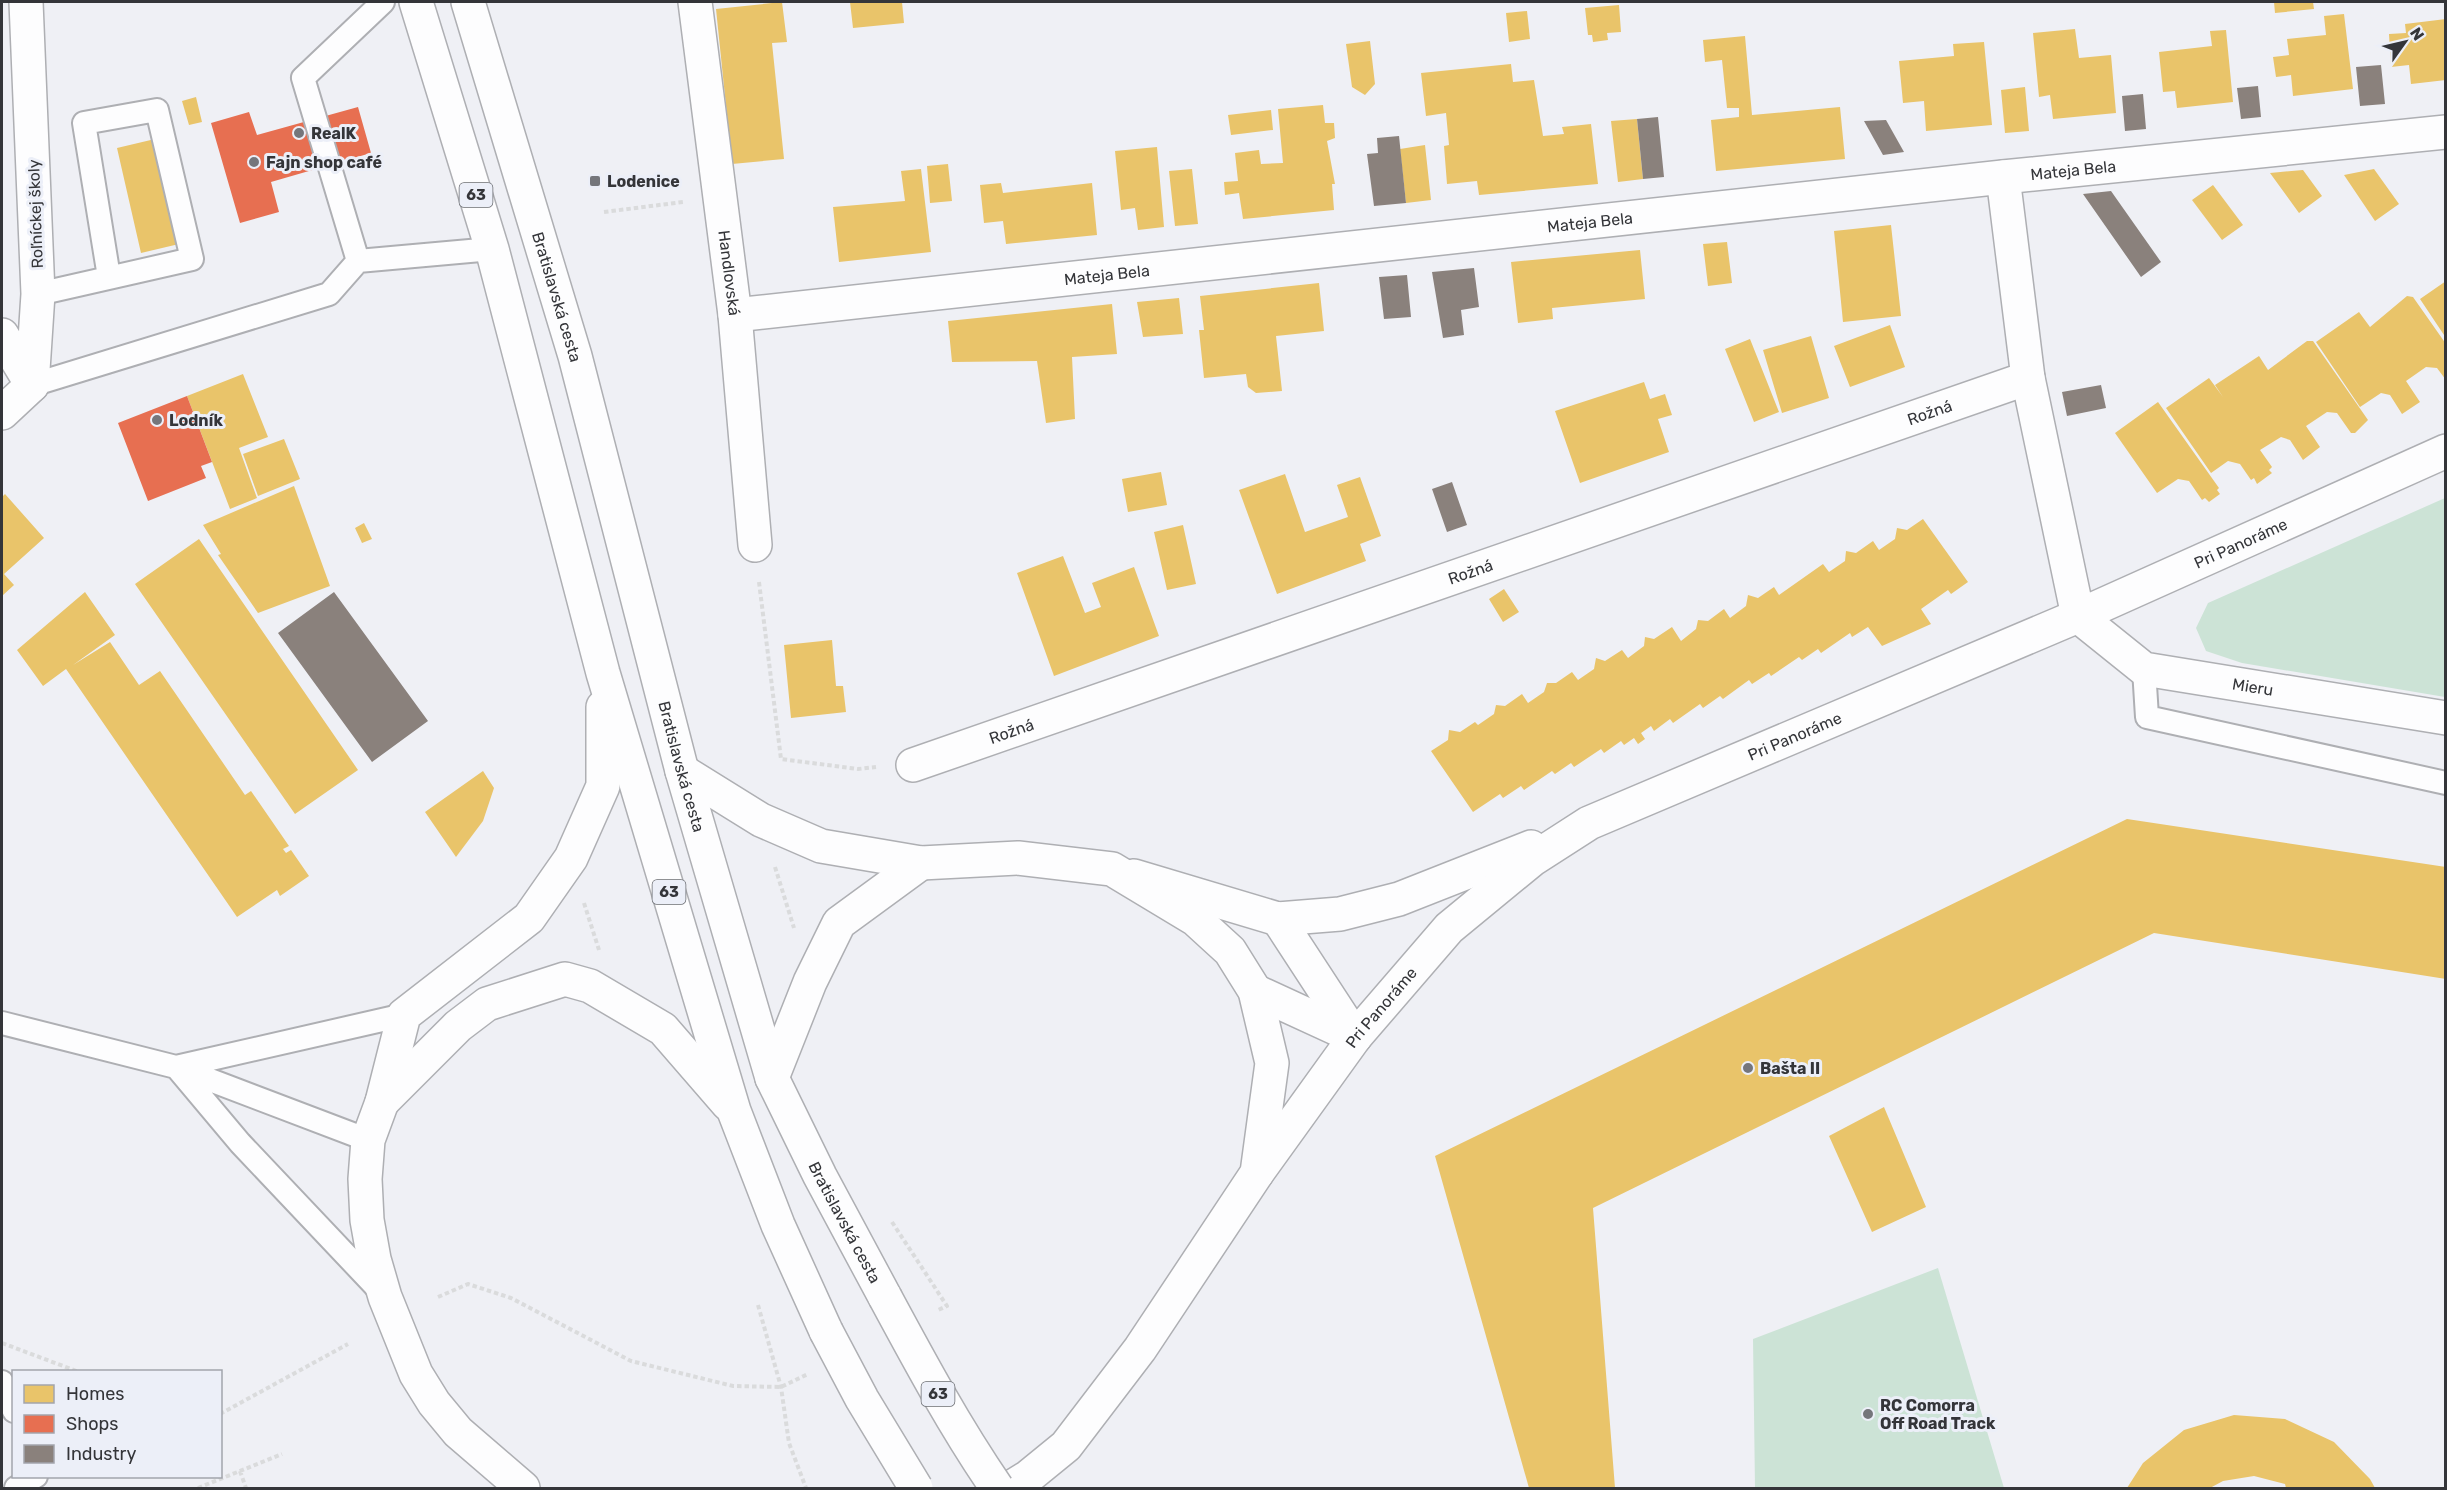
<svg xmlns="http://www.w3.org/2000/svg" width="2447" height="1490" viewBox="0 0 2447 1490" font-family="Rubik,sans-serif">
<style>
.green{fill:#cce3d6}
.homes{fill:#e9c46a}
.shops{fill:#e76f51}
.industry{fill:#8a817c}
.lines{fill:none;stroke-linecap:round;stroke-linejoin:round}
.lane-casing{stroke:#aeafb3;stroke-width:26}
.street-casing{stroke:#aeafb3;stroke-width:36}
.primary-casing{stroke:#aeafb3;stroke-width:36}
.path{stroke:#dadbdc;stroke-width:4;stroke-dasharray:4.5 3;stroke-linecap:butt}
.lane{stroke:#fdfdfe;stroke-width:22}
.street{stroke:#fdfdfe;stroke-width:33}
.primary{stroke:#fdfdfe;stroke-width:33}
.primary-bridge-casing{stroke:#aeafb3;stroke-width:36;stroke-linecap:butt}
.primary-bridge{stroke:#fdfdfe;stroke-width:33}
.poi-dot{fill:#75767b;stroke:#eceff8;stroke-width:2}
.labels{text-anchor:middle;stroke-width:6;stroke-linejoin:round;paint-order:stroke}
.shield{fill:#eceff8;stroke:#6b6d72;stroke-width:1.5}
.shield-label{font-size:15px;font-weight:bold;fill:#343539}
.poi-label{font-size:16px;font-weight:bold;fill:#343539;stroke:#eceff8;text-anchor:start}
.street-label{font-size:16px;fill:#343539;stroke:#eceff8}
</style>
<rect width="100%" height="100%" fill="#eff0f5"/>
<path class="green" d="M2445,498V697L2242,663L2206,651L2196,628L2208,603Z
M1938,1268L2004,1488H1755L1753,1339Z"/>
<path class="homes" d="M782,2L787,42L772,43L784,159L732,164L716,9Z
M850,2H902L904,23L853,28Z
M2274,2H2313L2314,9L2275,13Z
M1619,5L1621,32L1607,33L1608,40L1593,42L1592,35H1588L1585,8Z
M1527,11L1530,39L1509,42L1506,13Z
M2344,14L2353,89L2293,96L2291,75L2276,77L2273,57L2289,55L2287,39L2326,35L2324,16Z
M2446,19V80L2411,84L2409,65L2391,67L2389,34L2406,33L2405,24Z
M2075,29L2079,58L2111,55L2116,113L2053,119L2050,95L2039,97L2033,33Z
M2226,30L2233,102L2177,108L2175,91L2163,92L2159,52L2212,46L2210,31Z
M1745,36L1752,115L1840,107L1845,159L1716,171L1711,120L1739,117V108H1727L1722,60L1705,62L1703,40Z
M1370,41L1375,84L1365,95L1352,87L1346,44Z
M1984,42L1992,125L1926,131L1924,101L1903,103L1899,61L1954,56L1953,44Z
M1511,64L1513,82L1534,80L1543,136L1564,134L1562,127L1591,124L1598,184L1479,195L1477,181L1447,184L1444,146L1449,145L1446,113L1426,116L1421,73Z
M2025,87L2029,131L2005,133L2001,90Z
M196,97L202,122L189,125L182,101Z
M1323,105L1325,123H1334L1335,138L1327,141L1335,184H1332L1334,210L1243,219L1239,193L1225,195L1224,182L1238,181L1235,153L1259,150L1261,164L1283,163L1278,109Z
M1271,110L1273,130L1231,135L1228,115Z
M1637,119L1643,179L1618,182L1611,121Z
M155,139L179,244L141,253L117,148Z
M1425,145L1431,200L1406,203L1400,149Z
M1157,147L1164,227L1138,230L1135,208L1121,210L1115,151Z
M948,164L952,201L930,203L927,166Z
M921,169L931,252L839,262L833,207L905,201L901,171Z
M1192,169L1198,224L1175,226L1169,171Z
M2374,169L2399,204L2375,221L2344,175Z
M2303,170L2322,196L2299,213L2270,173Z
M1001,183L1003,193L1092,183L1097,235L1006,244L1003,221L984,223L980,185Z
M2213,185L2243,225L2222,240L2192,200Z
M1891,225L1901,316L1843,322L1834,231Z
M1727,242L1732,283L1708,286L1703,244Z
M1640,250L1645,299L1552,308L1553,319L1518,323L1511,262Z
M2446,281V338L2420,299Z
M1319,283L1324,331L1276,336L1282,391L1256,393L1248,387L1246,374L1204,378L1199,330H1204L1200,296Z
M2407,296L2413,297L2446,344V380L2437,368L2426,367L2406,381L2420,402L2402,414L2390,395L2381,393L2360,407L2316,342L2359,312L2370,327Z
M1179,298L1183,334L1143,337L1137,302Z
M1112,304L1117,354L1072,357L1075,419L1046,423L1037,361L952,362L948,321Z
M1890,325L1905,367L1850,387L1834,346Z
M1811,336L1829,398L1782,413L1763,350Z
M1750,339L1779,412L1754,422L1725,349Z
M2307,341H2313L2368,420L2355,433H2351L2337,413L2327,412L2306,426L2320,447L2303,460L2290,440L2281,437L2260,450L2272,467L2269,470L2272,473L2257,484L2254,478L2251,480L2240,464L2228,461L2211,473L2166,408L2209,378L2223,397L2215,385L2259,356L2268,370Z
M243,374L268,437L239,448L257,498L230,509L187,396Z
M1644,382L1650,399L1665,394L1672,415L1658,419L1669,452L1580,483L1555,411Z
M2158,402L2219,488L2217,490L2220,494L2209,502L2205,498L2202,500L2189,481L2178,479L2157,493L2115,433Z
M284,439L300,479L258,496L243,454Z
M1161,472L1167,505L1128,512L1122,479Z
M1285,474L1305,532L1348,517L1337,485L1360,477L1381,536L1360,544L1366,561L1277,594L1239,490Z
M294,486L330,586L258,613L218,555L221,554L203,525Z
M5,494L44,538L4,574L14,585L2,596V497Z
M1923,519L1968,582L1951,594L1948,590L1921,609L1931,624L1882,646L1868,627L1852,637L1850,633L1821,653L1818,649L1802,660L1799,657L1771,676L1769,673L1752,684L1749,680L1723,699L1720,696L1703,708L1700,704L1673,723L1670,719L1654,731L1651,726L1641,733L1645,739L1638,744L1634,738L1624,745L1621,741L1604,753L1601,749L1574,767L1571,763L1555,774L1552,771L1524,790L1521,786L1503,798L1500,794L1473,812L1431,751L1448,740L1449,730L1460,732L1475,722L1478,725L1494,714L1496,705L1505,706L1522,694L1528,703L1544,692L1547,683H1556L1572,672L1578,680L1594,669L1596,658L1605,661L1622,650L1628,658L1644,646L1645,637L1654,639L1672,627L1681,641L1696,629L1698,620L1708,621L1724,609L1730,618L1746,606L1748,595L1758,598L1774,587L1779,595L1823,564L1829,572L1845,561L1846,551L1856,553L1873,541L1879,550L1895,539L1897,528L1907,530Z
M364,523L372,539L362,543L355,528Z
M1183,525L1196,584L1167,590L1154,532Z
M199,539L358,770L295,814L135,584Z
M1063,556L1085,613L1101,607L1092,583L1134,567L1159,636L1054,676L1017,573Z
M1504,589L1519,612L1503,622L1489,599Z
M85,592L115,635L73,665L110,642L139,685L160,671L245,795L251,791L289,846L283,849L286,853L291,850L309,876L280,896L277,890L237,917L66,669L43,686L17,650Z
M832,640L836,686H843L846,712L791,718L784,645Z
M483,771L494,788L483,821L456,857L425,812Z
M2127,819L2446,867V979L2154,933L1593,1208L1615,1488H1529L1435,1156Z
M1884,1107L1926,1207L1872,1232L1829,1136Z
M2234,1415L2285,1419L2334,1442L2370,1479L2375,1488H2286L2285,1484L2254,1476L2223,1481L2210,1488H2127L2143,1463L2184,1430Z"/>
<path class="shops" d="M358,107L371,153L271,182L279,212L240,223L211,123L249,112L257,135Z
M187,396L212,462L201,466L206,478L148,501L118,423Z"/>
<path class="industry" d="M2381,65L2385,104L2360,106L2356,67Z
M2258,86L2261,117L2241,119L2237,88Z
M2143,94L2146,129L2125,131L2122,96Z
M1658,117L1664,177L1643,179L1637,119Z
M1886,120L1904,152L1883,155L1864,121Z
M1399,136L1406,203L1374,206L1367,154L1378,153L1377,138Z
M2111,191L2161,262L2141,277L2083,194Z
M1474,268L1479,307L1461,310L1464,335L1443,338L1432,272Z
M1407,275L1411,317L1384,319L1379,277Z
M2101,385L2106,408L2067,416L2062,392Z
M1452,482L1467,525L1447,532L1432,489Z
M334,592L428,721L372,762L278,633Z"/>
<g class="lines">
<g class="lane-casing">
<path id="lane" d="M358,261L303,78L383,2
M38,294L192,259L157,110L84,123L109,277
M32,385L329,294L358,261L492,249
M2144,669L2147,717L2446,783
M2,1023L176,1067L368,1140
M176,1067L404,1015
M177,1068L240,1143L381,1292
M2,1382L14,1411
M16,1488L36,1476"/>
</g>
<g class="street-casing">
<g id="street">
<path id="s1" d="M695,2L735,315L755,545"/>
<path d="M2003,177L2028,378L2078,616"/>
<path id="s2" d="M735,315L2003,177L2446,132"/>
<path d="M2,335L32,385"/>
<path d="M2,413L32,385L38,294L26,2"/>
<path id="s3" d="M2078,616L2144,669L2446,718"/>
<path id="s4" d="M913,765L2028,378"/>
<path d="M1134,876L1278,919L1340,914L1399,899L1531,847"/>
<path d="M1278,919L1355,1037"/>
<path d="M1255,991L1355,1037"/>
<path id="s5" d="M1257,1173L1355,1037L1449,928L1533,859L1589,823L2078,616L2446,451"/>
</g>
</g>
<g class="primary-casing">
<g id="primary">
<path d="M416,2L492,249L603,673L734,1111L778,1225L826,1331"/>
<path id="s6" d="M468,2L575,356L682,771L772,1078L820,1176L885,1297"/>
<path d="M682,771L761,820L821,846L921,863L1018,858L1112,869L1195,919L1230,951L1255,991L1272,1063L1257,1173L1140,1349L1066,1446L1028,1477L1010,1488"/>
<path d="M772,1078L810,982L839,923L921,863"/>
<path d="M382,1102L458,1026L487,1004L565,979L590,986L663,1029L728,1104"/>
<path d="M523,1488L458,1432L434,1403L416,1374L385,1297L374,1259L367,1220L365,1179L368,1140L382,1102L404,1015L529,918L571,858L603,786V707"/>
</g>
</g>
<path class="path" d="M604,212L683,202
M759,582L781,759L858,769L876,767
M775,867L794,928
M584,903L599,950
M892,1222L947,1306L936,1311
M438,1297L468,1284L511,1298L631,1361L733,1386L781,1387L808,1374
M758,1305L781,1387L789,1443L806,1488
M2,1343L79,1372
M220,1414L348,1344
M240,1471L246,1488
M198,1488L282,1454"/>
<use href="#lane" class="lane"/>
<use href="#street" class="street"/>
<use href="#primary" class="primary"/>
<g class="primary-bridge-casing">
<path id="primary-bridge" d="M885,1297C920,1362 955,1427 997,1488
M826,1331L862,1399L916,1488"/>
</g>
<use href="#primary-bridge" class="primary-bridge"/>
</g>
<g class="poi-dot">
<circle cx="299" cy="133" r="6"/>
<circle cx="254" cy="162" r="6"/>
<rect x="589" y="175" width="12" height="12" rx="3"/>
<circle cx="157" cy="420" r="6"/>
<circle cx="1748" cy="1068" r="6"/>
<circle cx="1868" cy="1414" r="6"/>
</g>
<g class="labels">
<g class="shield">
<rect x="459.5" y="183" width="33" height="24" rx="4.5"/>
<rect x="652.5" y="880" width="33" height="24" rx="4.5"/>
<rect x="921.5" y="1382" width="33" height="24" rx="4.5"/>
</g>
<g class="shield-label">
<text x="476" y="200">63</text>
<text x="669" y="897">63</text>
<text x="938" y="1399">63</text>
</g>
<g class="poi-label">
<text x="311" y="139">RealK</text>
<text x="266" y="168">Fajn shop café</text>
<text x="607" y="187">Lodenice</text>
<text x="169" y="426">Lodník</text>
<text x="1760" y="1074">Bašta II</text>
<text x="1880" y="1411">RC Comorra<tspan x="1880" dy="18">Off Road Track</tspan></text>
</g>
<g class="street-label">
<text dy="6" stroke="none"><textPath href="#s2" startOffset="1346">Mateja Bela</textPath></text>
<text transform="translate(35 214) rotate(-92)" y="6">Roľníckej školy</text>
<text dy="6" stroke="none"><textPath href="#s2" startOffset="860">Mateja Bela</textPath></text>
<text dy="6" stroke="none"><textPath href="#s1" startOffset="273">Handlovská</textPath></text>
<text dy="6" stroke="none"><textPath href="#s2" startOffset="374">Mateja Bela</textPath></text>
<text dy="6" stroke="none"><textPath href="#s6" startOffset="308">Bratislavská cesta</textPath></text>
<text dy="6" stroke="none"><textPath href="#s4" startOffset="1076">Rožná</textPath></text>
<text dy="6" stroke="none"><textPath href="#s5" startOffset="1196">Pri Panoráme</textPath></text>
<text dy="6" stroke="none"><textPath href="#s4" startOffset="590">Rožná</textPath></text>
<text dy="6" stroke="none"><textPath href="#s3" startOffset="195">Mieru</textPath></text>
<text dy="6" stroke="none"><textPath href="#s4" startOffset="104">Rožná</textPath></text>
<text dy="6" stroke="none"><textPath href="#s5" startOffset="710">Pri Panoráme</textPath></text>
<text dy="6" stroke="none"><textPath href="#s6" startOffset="794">Bratislavská cesta</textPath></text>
<text dy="6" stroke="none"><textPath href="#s5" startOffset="207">Pri Panoráme</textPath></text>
<text dy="6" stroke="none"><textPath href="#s6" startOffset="1280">Bratislavská cesta</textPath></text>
</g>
</g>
<rect width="2447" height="1490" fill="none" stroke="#343539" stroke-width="6"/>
<rect x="12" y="1370" width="210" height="108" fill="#eceff8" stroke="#a2a5ac" stroke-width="1.5"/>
<rect x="24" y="1385" width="30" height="18" fill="#e9c46a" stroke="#a2a5ac" stroke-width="1.5"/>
<text x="66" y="1400" font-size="18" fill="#343539">Homes</text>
<rect x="24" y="1415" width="30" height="18" fill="#e76f51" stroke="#a2a5ac" stroke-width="1.5"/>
<text x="66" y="1430" font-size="18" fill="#343539">Shops</text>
<rect x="24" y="1445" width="30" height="18" fill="#8a817c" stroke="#a2a5ac" stroke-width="1.5"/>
<text x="66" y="1460" font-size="18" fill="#343539">Industry</text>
<g transform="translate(2405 42) rotate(56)" stroke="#eceff8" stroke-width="4.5" paint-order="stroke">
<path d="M0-4.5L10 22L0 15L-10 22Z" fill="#343539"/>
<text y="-9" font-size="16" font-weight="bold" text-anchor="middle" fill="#343539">N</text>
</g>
</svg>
